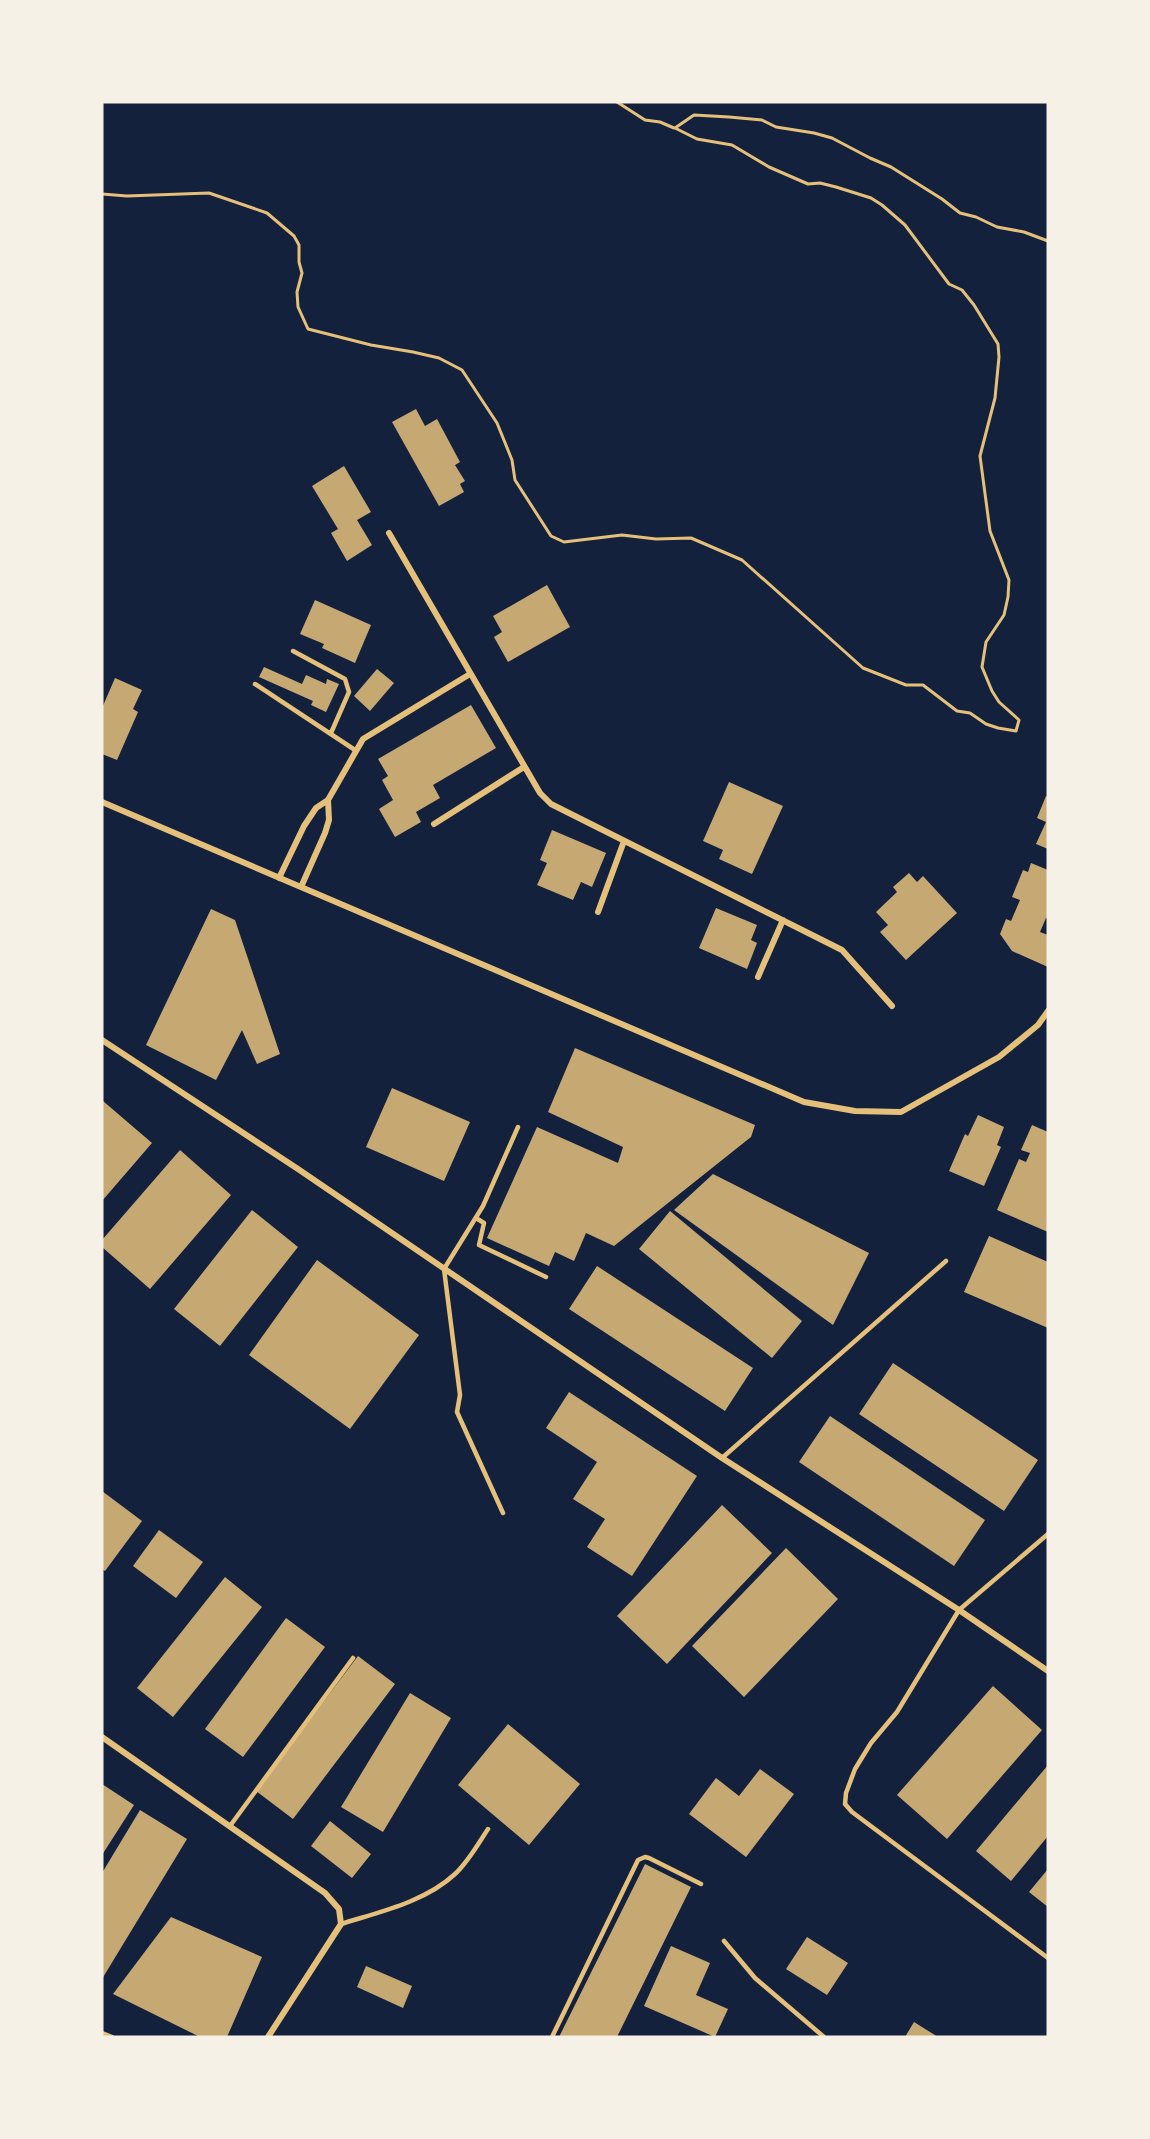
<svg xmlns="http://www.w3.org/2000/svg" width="1150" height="2139" viewBox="0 0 1150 2139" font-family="Raleway,sans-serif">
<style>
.building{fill:#c6a872}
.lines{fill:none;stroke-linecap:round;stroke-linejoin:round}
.path{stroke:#e5c07b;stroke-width:3}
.service{stroke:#e5c07b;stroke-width:4.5}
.minor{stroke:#e5c07b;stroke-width:6}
</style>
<rect width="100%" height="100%" fill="#14213d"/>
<path class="building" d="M416,409L425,426L437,419L460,462L455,465L465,481L460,484L464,492L439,506L392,422Z
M344,466L371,512L357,520L372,545L347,561L331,533L338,529L312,486Z
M547,585L570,627L508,662L494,637L502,632L493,616Z
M315,600L371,625L355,663L322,648L324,644L300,634Z
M264,667L302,684L306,675L326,684L327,679L339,684L326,712L311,705L313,701L259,677Z
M377,669L394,683L370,711L354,696Z
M115,678L142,690L133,709L138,712L117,760L102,754V708Z
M471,705L496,748L433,785L440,798L416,812L421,822L395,837L379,809L393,800L382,780L388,776L378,759Z
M729,782L783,806L752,874L719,859L723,850L703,841Z
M1046,796L1048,797V849L1036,844L1046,822L1037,818Z
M552,830L606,853L592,887L581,882L573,900L537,885L547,863L540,860Z
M1031,863L1048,870V918H1046L1040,932L1048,935V967L1012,951L1000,934L1006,919L1011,921L1020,900L1012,897L1023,870L1028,872Z
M909,873L917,882L923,876L957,913L906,960L880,932L888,925L876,912L897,892L893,887Z
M716,908L757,925L751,940L757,943L747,969L699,948Z
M211,909L235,920L280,1054L257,1064L242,1030L216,1080L146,1045Z
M575,1048L755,1125L751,1137L614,1246L586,1233L574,1261L555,1252L549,1266L487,1238L537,1127L618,1163L623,1147L548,1112Z
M392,1088L470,1122L444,1181L366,1147Z
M103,1101L152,1143L102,1201V1102Z
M978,1115L1004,1127L997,1145L1001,1147L984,1186L949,1171L965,1134L968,1136Z
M1032,1125L1048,1132V1232L997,1210L1019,1159L1026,1162L1030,1153L1021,1150Z
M180,1150L231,1195L150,1289L102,1247V1240Z
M713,1174L869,1253L833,1325L674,1210Z
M252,1210L298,1247L220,1346L174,1309Z
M670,1211L802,1321L772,1358L639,1249Z
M989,1236L1048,1262V1328L964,1292Z
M317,1260L419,1335L350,1429L249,1355Z
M597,1266L753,1368L725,1411L569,1309Z
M893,1363L1038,1460L1004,1511L859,1414Z
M569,1392L697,1476L632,1576L587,1547L605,1519L573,1499L597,1462L546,1428Z
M830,1416L985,1520L954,1566L799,1462Z
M102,1491L142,1521L105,1571L102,1569Z
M722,1505L772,1553L667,1664L617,1616Z
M159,1530L203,1562L176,1598L133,1566Z
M786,1548L838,1599L744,1697L692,1646Z
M225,1577L262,1607L173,1717L137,1688Z
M286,1618L325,1647L243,1757L205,1729Z
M358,1656L395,1684L293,1819L256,1791Z
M993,1686L1042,1730L947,1839L897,1795Z
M410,1693L451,1718L383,1832L341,1807Z
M508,1724L580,1784L529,1845L458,1785Z
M1048,1765V1836L1011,1881L976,1851Z
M760,1769L794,1794L746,1857L689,1814L716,1778L739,1796Z
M102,1784L134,1805L102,1855Z
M140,1810L187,1839L102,1979V1873Z
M330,1821L371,1854L352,1878L311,1846Z
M645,1864L691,1887L617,2037H559Z
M1048,1869V1907L1029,1892Z
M171,1917L262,1957L227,2037H200L113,1994Z
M807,1937L848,1963L827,1995L786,1969Z
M671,1946L710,1963L696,1995L728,2009L715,2037L644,2006Z
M366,1966L412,1986L403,2008L357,1987Z
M914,2022L938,2037H905Z"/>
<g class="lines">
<path class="path" d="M617,102L645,120L660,122L674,128
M102,194L127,196L209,193L267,213L294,236L299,245V262L302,273L297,292L298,307L308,329L371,345L413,352L439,358L462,370L497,423L512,460L515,480L551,536L564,542L622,535L656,539L691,538L742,560L863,668L906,685H923L957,711L970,713L986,724L998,728L1016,731L1019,720L999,702L992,691L982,667L986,642L1004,615L1008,597L1009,580L990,531L980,456L995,398L999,357L998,344L974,305L962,290L949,284L905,225L882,205L871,198L836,187L820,183L808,184L769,167L732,145L697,139L675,128L694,115L729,117L762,120L776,127L814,133L832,138L870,158L891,167L942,199L960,213L976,217L997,227L1024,232L1048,241"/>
<path class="service" d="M293,651L345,679L349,692L331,733
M255,684L355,750
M476,1218L484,1223L479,1245L546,1277
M722,1458L946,1261
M503,1513L457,1412L460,1395L444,1269L483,1206L518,1127
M1048,1534L959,1610L897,1712L871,1743L855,1769L846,1793L845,1804L852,1812L1048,1958
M230,1826L353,1658
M341,1924C379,1912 425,1902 455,1874C468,1862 478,1844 488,1829
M724,1941L755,1978L824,2037
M102,2033L112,2037
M552,2037L638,1860L645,1857L649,1858L701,1884"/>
<path class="minor" d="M389,533L540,793L551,804L842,950L892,1006
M102,802L804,1102L855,1111L901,1112L999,1057L1038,1025L1048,1011
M434,824L524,767
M279,878L304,826L316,808L328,800L363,739L470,674
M301,887L325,833L329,820L328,800
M598,912L624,841
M758,977L783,920
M102,1040L298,1169L722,1458L959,1610L1048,1671
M102,1737L325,1893L339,1909L341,1924L268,2037"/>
</g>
<rect width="1150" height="2139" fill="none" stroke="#f6f1e7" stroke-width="207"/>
</svg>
